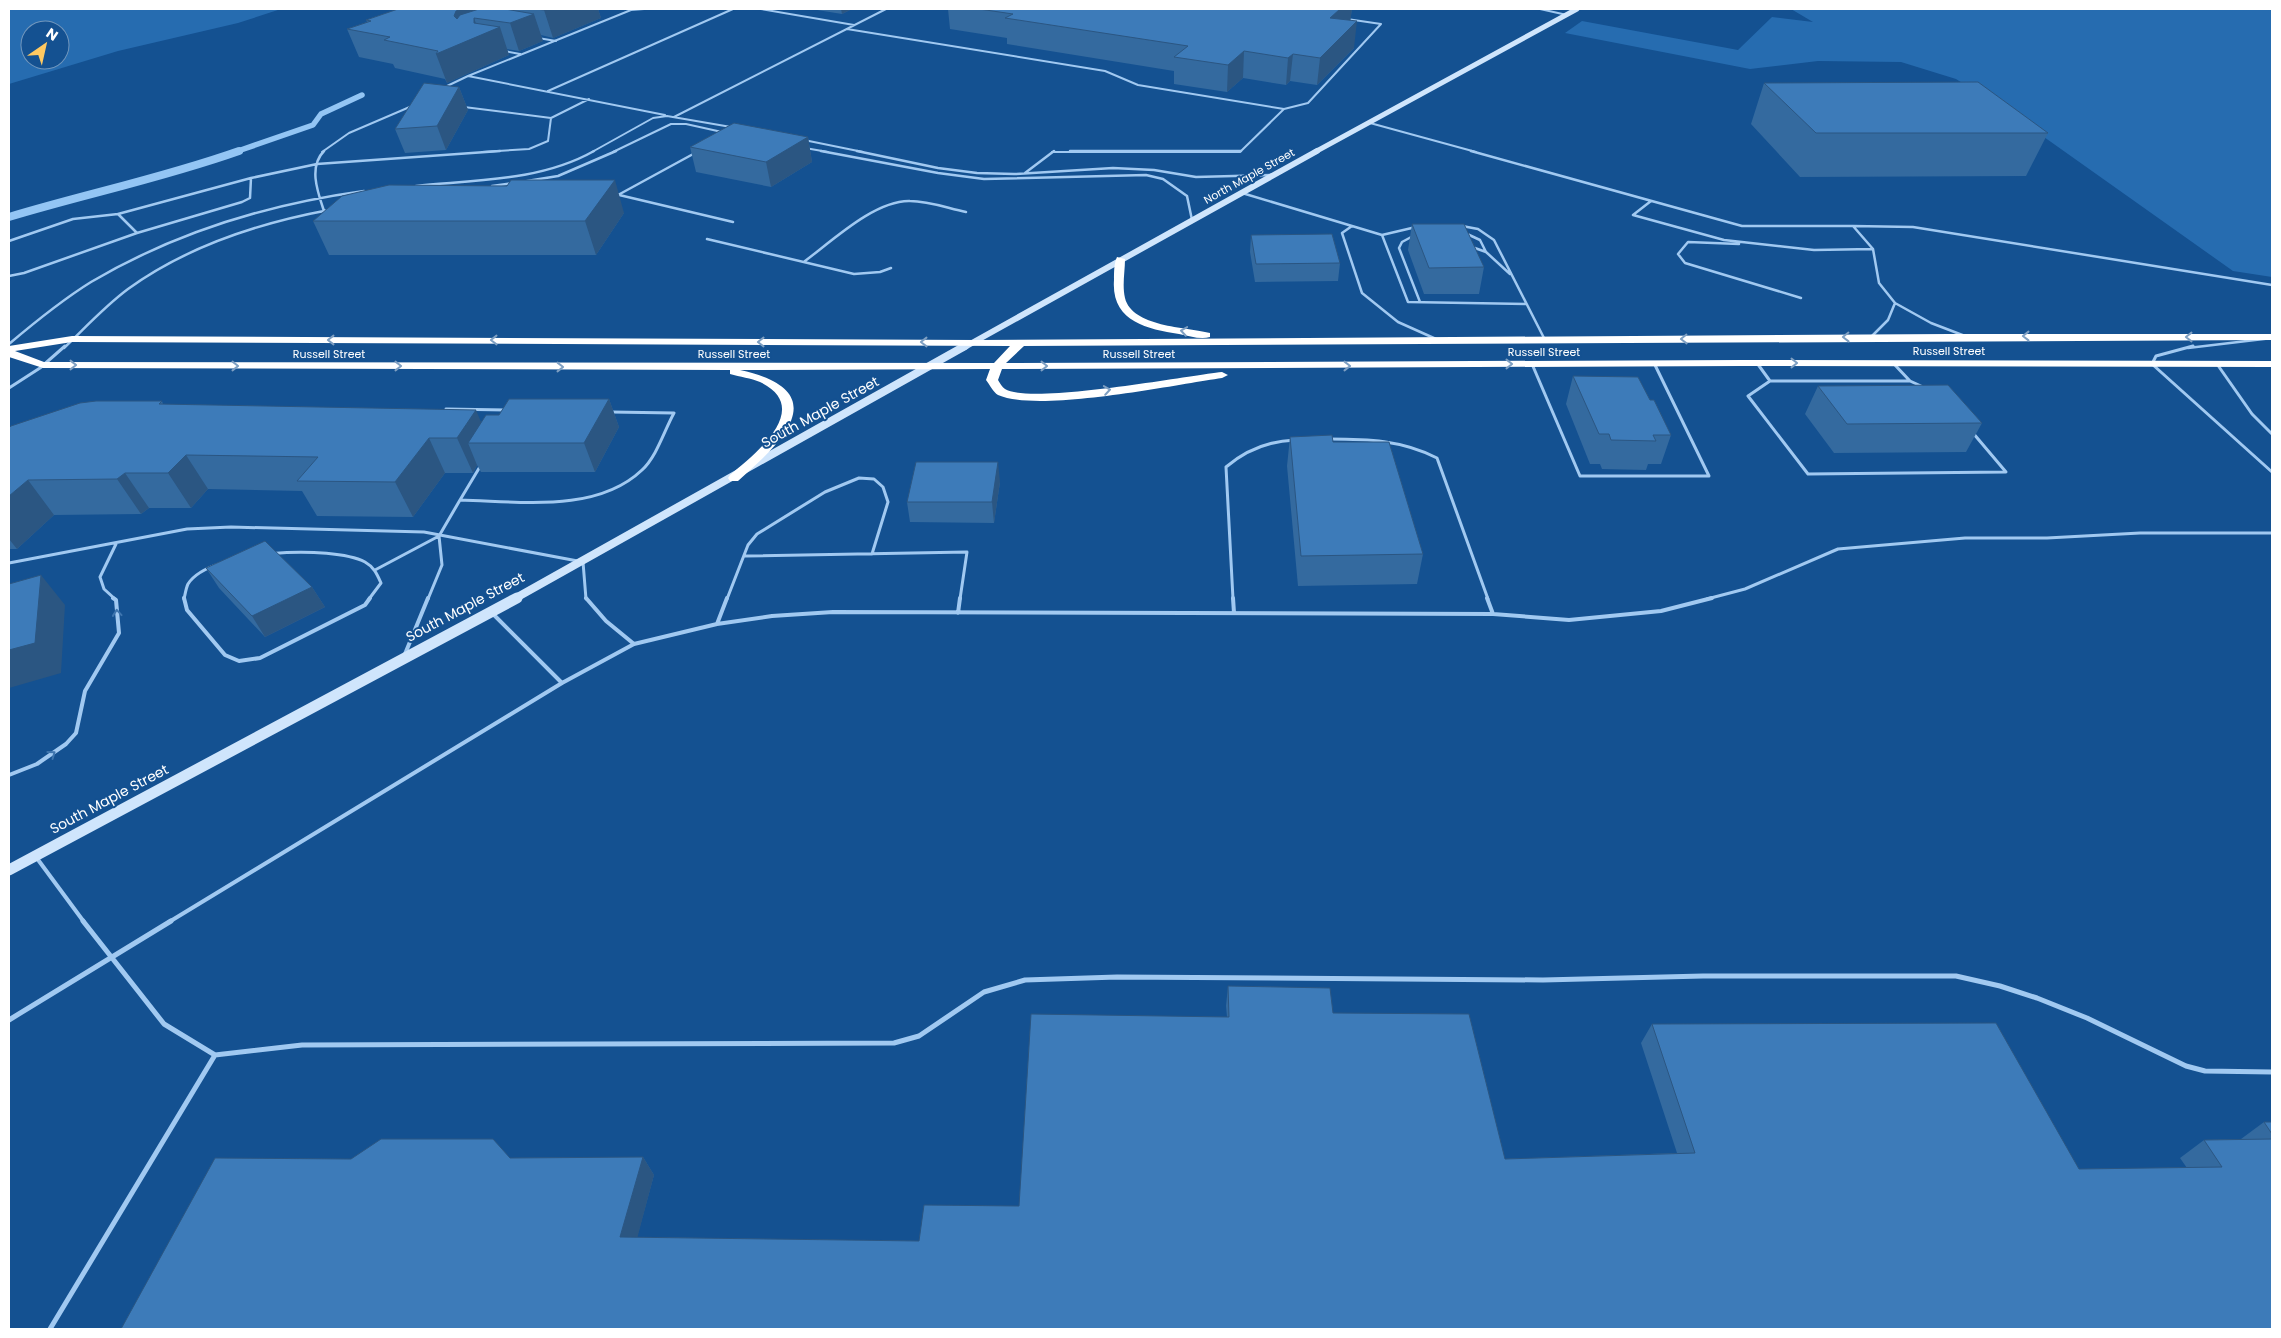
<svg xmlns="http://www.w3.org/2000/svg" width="2281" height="1338" viewBox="0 0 2281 1338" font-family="Poppins,sans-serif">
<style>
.green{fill:#266cb0;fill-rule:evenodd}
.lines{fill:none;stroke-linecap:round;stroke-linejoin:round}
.stream-far1{stroke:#93c5f4;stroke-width:5.5}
.stream{stroke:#93c5f4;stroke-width:8}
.lane-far4{stroke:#a1c9f1;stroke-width:2}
.lane-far3{stroke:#a1c9f1;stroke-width:2.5}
.lane-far2{stroke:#a1c9f1;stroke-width:3}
.lane-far1{stroke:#a1c9f1;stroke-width:4}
.lane{stroke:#a1c9f1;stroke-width:5}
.secondary-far3{stroke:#cfe5fc;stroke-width:5}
.secondary-far2{stroke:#cfe5fc;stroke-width:6}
.secondary-far1{stroke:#cfe5fc;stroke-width:8}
.secondary{stroke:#cfe5fc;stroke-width:11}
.highway{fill:#fff;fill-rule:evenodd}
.wall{fill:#346a9f}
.shaded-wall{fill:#2b5682}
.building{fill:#3d7bb9;stroke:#2b5682}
.oneway{stroke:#7e9fc2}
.oneway2{stroke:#3e75ae}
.labels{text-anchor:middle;stroke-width:4;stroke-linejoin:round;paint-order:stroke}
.far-street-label{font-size:11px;fill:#fff;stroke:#145191}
.street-label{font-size:14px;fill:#fff;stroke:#145191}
</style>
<rect width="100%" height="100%" fill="#145191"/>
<path class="green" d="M9,9H281L238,23L118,51L9,84ZM30,30H60V60H30Z
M1791,9H2272V277L2233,271L2023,122L1956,79L1901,62L1818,61L1750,69L1565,33L1582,21L1738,50L1772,17L1813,22Z"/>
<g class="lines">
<path class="stream-far1" d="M235,152L313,125L321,114L362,95"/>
<path class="stream" d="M9,217C85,194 163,178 239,151"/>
<path class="lane-far4" d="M644,9L631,10L468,76L665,115
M761,9L854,25
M1540,9L1567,15
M847,29L1105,71L1138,85L1284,109L1308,103L1381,24L1347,19
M538,38L556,41
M504,51L520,54
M445,87L468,76
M548,91L733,9
M464,107L551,118L589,99
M674,117L886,9
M1370,123L1476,152
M804,140L863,152
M805,148L828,152
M322,152L349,133L412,106
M482,152L529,149L548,141L551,118
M592,152L653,118L667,116L731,127
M613,152L671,124H686L722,132
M1052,152H1240L1284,109"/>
<path class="lane-far3" d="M324,151C308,167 318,193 324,211
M821,151L938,173L984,179L1146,175L1163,179L1187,196L1192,220
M857,151L938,168L977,173L1014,174L1113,168L1154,170L1196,177L1271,175
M1070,151H1241
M1471,151L1742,226H1853L1873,249L1879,283L1895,303L1931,323L1965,336
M1025,173L1054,151
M251,178L250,198L242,202L137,233L118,214Z
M251,178L317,164L500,151
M527,181L558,176L616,151
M416,186C476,180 541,181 594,151
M492,186L513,183
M1242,193L1382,235L1416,227
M615,194L733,222
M618,195L695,153
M1651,201L1633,215L1724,240L1814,250L1873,249
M1352,226L1342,233L1362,293L1398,322L1436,339
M1462,226L1478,229L1494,240L1545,340
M1853,226L1913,227L2272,285
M1465,233L1480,240L1486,252
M1382,235L1408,302L1526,304
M1415,235L1402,242L1399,248L1420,302
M707,239L854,274L880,272L891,268
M9,241L73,219L118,214
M1739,244L1688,242L1678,254L1685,263L1801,298
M1472,247L1486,252L1510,274
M805,261C832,241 875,200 910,201C929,201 947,208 966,212
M9,276L24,273L137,233
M1872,336L1888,320L1895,303
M9,344C35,322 62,300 91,282C174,233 269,204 364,191
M64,348C85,328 105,306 128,289C186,247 259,223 329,210
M2188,348L2272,338"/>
<path class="lane-far2" d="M2193,346L2156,356L2152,364L2272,472
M1757,363L1770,381L1748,396L1808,474L2006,472L1973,433
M1532,364L1580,476H1709L1654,363
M1894,364L1910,381L1921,386
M2217,364L2252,414L2272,434
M1770,381H1910
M9,388L40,368L65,346
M446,409L506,410
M1329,439C1367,439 1402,440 1437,458L1488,599
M460,500L481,465
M745,556L967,552L960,599
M9,563L187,529L231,527L424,532L583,562L586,599
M375,570L439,536L460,500C517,501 596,514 642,470C657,456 664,431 674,413L611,412
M115,599L104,589L100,577L116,544
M184,599C185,595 186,588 188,584C210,549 332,545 365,562C374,567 377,574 381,583L369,599
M428,599L442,565L439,536
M727,599L748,545L757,534L825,492L859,478L874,479L883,487L888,502L872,554
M1233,599L1226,467C1246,450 1268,441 1295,440
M1707,599L1745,589L1838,549L1965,538H2047L2140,533H2272"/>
<path class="lane-far1" d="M184,598L187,610L225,655L239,661L260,658L365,605L370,598
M586,598L606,621L634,644
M1233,598L1234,613
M1487,598L1493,614
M492,613L562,683
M958,613L960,598
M717,624L727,598
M405,654L428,598
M9,775L37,764L66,744L76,733L85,691L119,633L116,600L113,598
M36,857L84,922
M169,922L562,683L634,644L717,624L772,616L833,612L1493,614L1569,620L1661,611L1712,598"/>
<path class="lane" d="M83,921L164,1024L215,1055L302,1045L894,1043L919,1036L984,992L1025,980L1117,977L1543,980L1703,976H1956L2000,986L2037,998L2087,1018L2186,1066L2205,1071L2272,1072
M9,1020L171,921
M50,1329L215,1055"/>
<path class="secondary-far3" d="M1315,152L1577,9"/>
<path class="secondary-far2" d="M963,348L1317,151"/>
<path class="secondary-far1" d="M514,599L965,346"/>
<path class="secondary" d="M9,870L517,598"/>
<path class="highway" d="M1117,257L1125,259C1125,272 1122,285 1125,298C1132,327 1186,327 1210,333V337C1201,340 1189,336 1179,334C1146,329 1111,321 1114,280C1114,272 1114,263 1117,257Z
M1949,334H2272V340L1024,346L1006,363L1740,360L2272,361V367L1740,366L1002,369L998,380C1000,383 1002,387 1005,389C1031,405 1185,376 1222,372L1228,375L1222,378C1173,385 1039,413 998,395C993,392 990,385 986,380L990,369L740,370C835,391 784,441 738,481H730L728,478L730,475C755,454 814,408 760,382C751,378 740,377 730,374V370L43,368L9,357V346L72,336L979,340ZM72,342L1010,346L994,363L44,362L15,351Z"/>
</g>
<path class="wall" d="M398,9H598L601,18L553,38L541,35L543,41L519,51L507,49L509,55L447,83L445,79L395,68L393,64L359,57L347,29L367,22L366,20Z
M811,9H852L842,14Z
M948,9H1352L1350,21L1354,48L1317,85L1290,81L1286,85L1243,78L1227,92L1174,84V71L1007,44V38L950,29Z
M1764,83L2048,133L2026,176L1800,177L1751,124Z
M459,87L468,110L446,150L405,153L395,129Z
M808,137L812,162L771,187L696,172L690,147Z
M624,213L596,255H329L313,221Z
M1412,224L1484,267L1479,294H1424L1408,250Z
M1251,235L1340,263L1338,281L1255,282L1250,252Z
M1573,376L1650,400L1671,435L1661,464H1648L1646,470L1602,469L1600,464H1590L1566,404Z
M1818,386L1982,423L1966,452L1834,453L1805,414Z
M609,399L619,427L595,472H481L477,465L473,473H445L413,517L317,516L302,491L208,489L191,508H149L141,514L54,515L17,549H9V428L162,401L163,404L481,422L499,415Z
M1290,437L1333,442L1423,554L1417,584L1298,586L1287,466Z
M1000,482L994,523L910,522L907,502Z
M206,568L312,587L325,607L265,637L219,588Z
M1228,986L1333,1013L1505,1159L1677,1153L1641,1043L1652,1024L2079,1169L2187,1168L2180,1158L2204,1140L2241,1139L2264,1122H2272V1329H121L351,1159L643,1157L654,1175L637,1237L919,1241L1019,1206L1227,1017L1226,1006Z"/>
<path class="shaded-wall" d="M463,9H490L474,18L480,35L500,27L509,55L447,83L436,54L464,42L454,16L456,11Z
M548,9H598L601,18L553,38L544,10Z
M841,9H852L842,14Z
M1340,9H1352L1350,23L1330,18Z
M534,14L543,41L519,51L510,23Z
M1357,21L1354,48L1317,85L1320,58Z
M1244,51L1243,78L1227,92L1228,65Z
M1293,54L1290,81L1286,85L1288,58Z
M459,87L468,110L446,150L437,126Z
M808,137L812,162L771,187L766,162Z
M615,180L624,213L596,255L585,221Z
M609,399L619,427L595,472L584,443Z
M476,410L490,443H468L477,465L473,473L457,438Z
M429,438L445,473L413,517L395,482Z
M186,455L208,489L191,508L168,473Z
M998,462L1000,482L994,523L992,502Z
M125,473L149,508L141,514L117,479Z
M28,480L54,515L17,549L9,539V496Z
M41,575L65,605L61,673L9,688V650Z
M312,587L325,607L265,637L252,616Z
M643,1157L654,1175L633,1254L620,1237Z"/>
<path class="building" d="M398,9H463L456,11L454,16L457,19L460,15L479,9H505L534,14L510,23L474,18V23L500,27L436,54L438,51L384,40L390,37L347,29L371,21L366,20Z
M536,9H548L544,10Z
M979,9H1340L1330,18L1357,21L1320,58L1293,54L1288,58L1244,51L1228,65L1174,57L1188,46L1005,18L1013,14Z
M1978,82L2048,133H1816L1764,83Z
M424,83L459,87L437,126L395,129Z
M734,123L808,137L766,162L690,147Z
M511,180H615L585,221H313L342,196L389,185L507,186Z
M1412,224H1464L1484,267L1429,268Z
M1332,234L1340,263L1256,264L1251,235Z
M1573,376L1638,377L1650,400H1654L1671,435H1653L1656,441L1611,440L1609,434H1599Z
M1948,385L1982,423L1847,424L1818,386Z
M509,399H609L584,443H468L486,415H499Z
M96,401H162L159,404L476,410L457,438H429L395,482L297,481L318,457L186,455L168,473H125L117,479L28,480L9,496V428L11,426L80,403Z
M1332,435L1333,442H1389L1423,554L1301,556L1290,437Z
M916,462H998L992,502H907Z
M265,541L312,587L252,616L206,568Z
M41,575L35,643L9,650V584Z
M1228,986L1330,988L1333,1013L1469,1014L1505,1159L1695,1153L1652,1024L1996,1023L2079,1169L2222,1167L2204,1140L2272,1139V1329H121L215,1158L351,1159L381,1139H493L510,1158L643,1157L620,1237L919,1241L924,1205L1019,1206L1031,1014L1229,1017Z
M2264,1122H2272V1134Z"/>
<defs><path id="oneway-chevron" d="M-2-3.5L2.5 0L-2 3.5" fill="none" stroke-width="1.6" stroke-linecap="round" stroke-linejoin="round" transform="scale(1.25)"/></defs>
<g class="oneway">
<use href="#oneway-chevron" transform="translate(1184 331) rotate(-171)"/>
<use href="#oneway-chevron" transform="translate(2026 336) rotate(-180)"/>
<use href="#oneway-chevron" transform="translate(1846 337) rotate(179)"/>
<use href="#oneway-chevron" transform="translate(2189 337) rotate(-180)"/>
<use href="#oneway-chevron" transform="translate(1684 339) rotate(179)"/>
<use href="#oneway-chevron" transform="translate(331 340) rotate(-180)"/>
<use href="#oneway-chevron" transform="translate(494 340) rotate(-180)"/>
<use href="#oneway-chevron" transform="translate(761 342) rotate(-180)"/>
<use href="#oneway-chevron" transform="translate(924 342) rotate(-180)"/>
<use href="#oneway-chevron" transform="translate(1794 363)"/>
<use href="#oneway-chevron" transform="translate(1509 364)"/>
<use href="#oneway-chevron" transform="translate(73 365)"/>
<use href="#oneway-chevron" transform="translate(235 366)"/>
<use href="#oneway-chevron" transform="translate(398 366)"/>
<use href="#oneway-chevron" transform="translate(1044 366)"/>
<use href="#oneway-chevron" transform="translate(1347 366)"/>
<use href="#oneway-chevron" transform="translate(560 367)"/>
<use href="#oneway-chevron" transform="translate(1107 390) rotate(-9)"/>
</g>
<g class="oneway2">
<use href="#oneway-chevron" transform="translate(117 613) rotate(-95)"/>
<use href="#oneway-chevron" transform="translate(52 754) rotate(-36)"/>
</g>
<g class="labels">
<g class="far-street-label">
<text transform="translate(1249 176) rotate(-29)" y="4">North Maple Street</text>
<text x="1949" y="355">Russell Street</text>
<text x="1544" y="356">Russell Street</text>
<text x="329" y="358">Russell Street</text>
<text x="734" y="358">Russell Street</text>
<text x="1139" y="358">Russell Street</text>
</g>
<g class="street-label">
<text transform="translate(820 412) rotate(-29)" y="5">South Maple Street</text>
<text transform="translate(465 607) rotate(-28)" y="5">South Maple Street</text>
<text transform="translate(109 799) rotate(-28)" y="5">South Maple Street</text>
</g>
</g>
<rect width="2281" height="1338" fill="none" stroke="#ffffff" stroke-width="20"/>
<g transform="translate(45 45) rotate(34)"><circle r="24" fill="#145191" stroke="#7297bd"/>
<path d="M0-4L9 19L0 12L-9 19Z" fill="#ffc961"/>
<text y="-8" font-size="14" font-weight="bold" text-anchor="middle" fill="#ffffff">N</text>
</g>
</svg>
